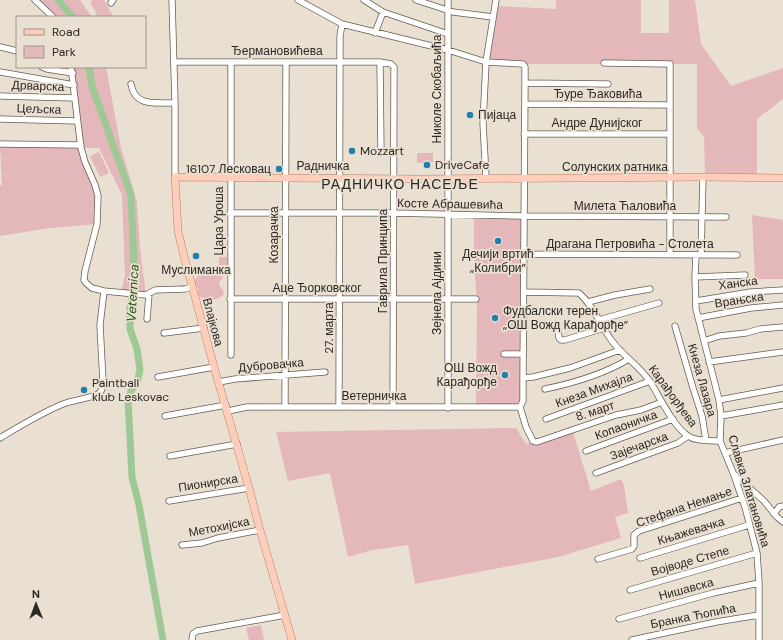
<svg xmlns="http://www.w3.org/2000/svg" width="783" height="640" viewBox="0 0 783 640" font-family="'DM Sans',sans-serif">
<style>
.green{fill:#e4b7bb}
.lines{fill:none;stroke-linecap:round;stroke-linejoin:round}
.river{stroke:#9ec894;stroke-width:7}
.minor-casing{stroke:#655c50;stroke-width:7}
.major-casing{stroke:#b47f67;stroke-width:8}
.minor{stroke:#fff;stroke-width:5.5}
.major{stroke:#feceba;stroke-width:7}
.poi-dot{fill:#217fac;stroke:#eae0d2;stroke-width:1.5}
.labels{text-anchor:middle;stroke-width:3.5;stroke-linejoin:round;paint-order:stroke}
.street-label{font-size:12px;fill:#2b2722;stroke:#eae0d2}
.poi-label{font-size:12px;fill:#2b2722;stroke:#eae0d2;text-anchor:start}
.water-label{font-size:13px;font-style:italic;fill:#235812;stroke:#eae0d2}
.quarter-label{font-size:14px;letter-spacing:1px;fill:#2b2722;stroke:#eae0d2}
</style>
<rect width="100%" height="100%" fill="#eae0d2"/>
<path class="green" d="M35,0H80L92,17H53Z
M93,0H104L113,16L98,17L90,2Z
M556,0H641V33H669V0H695L701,44L731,86L783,68V99L757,119V177H705L704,137L697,128V64H526L486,62L496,6L556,9Z
M71,67H106L121,148L137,202L140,248L146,295L121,292L125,276L122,195L99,148H81L95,185L97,224L50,228L0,236V185H2L0,146L81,148Z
M99,152L109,173L100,177L90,156Z
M417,153H433V162L417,163Z
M752,215L783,220V279H755Z
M474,219H521V401L517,404H476L477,304L474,263Z
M219,257H227V265H219Z
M207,267H215L223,273L222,279L219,282L220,287L223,290L224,294C217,302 208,300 198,296L197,294L199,289L194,283C197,276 201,271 207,267Z
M516,428L526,444L572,429L591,491L621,479L624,486L628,513L615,517L621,538L558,557L415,584L408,545L373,550L348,557L330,473L288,481L276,432Z
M261,625L264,640H249L246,628Z"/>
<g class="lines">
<path class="river" d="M58,0L73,17
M89,67L92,86L131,195L135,285L130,306V329L137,349L140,370L137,382L131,391L128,399L132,477L139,505L163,640"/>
<g class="minor-casing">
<path id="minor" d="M35,0L53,17
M172,0L175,103V177
M298,0L342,24L448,50L486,62L523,64L525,67V83L608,84
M364,0L383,12L448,34
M416,0L453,12L493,17
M111,3L113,0
M375,33L383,12
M0,47L17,51
M174,62H380L381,153
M380,62L391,64L394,67L393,407
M604,63L670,64V254
M42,67L47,69L73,73
M71,67L81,148L85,162L95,185L98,196L97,224L85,271L84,280L86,283L92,288L104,291L146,295L155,290L185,289L192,287
M0,72L74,85
M525,83L523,382V401L520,407L526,427L533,441L537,442L616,415L641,410L662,402
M131,84C135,108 157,102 175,103
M0,96L75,98
M525,104L670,105
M0,119L77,121
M524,134H670
M0,144L81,145
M486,178L483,123L486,62L496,0
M230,213H394L524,216L726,217
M524,254L737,255
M696,255L695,277L696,309L719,400L721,416L720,441L734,475L745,507L757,553L759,583V640
M701,255L703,177
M695,277L745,275
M524,292L579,293C594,306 600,325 612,341C623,356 641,367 651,383C660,398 674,427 688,436C697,442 710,440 720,441
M230,299H476
M696,301L751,292L783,290
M588,302L615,295L650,289
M698,318L751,308L783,305
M147,319L149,294
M599,320L659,303
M675,326L693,388L702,416L706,440
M558,331L559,338L561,340H565L604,328
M164,333L204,328
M704,341L719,336L746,333L760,329L783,327
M504,354H523
M231,355V62
M709,362L783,352
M158,377L214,367
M523,378L533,377L570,368L620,350
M219,382L235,379L325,372
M545,389C574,383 604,374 629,359
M719,400L783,388
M285,407L286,62
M339,407L340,36L342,24
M448,408V0
M228,411L247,407H520
M165,416L226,405
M721,416L783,405
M546,419L650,381
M0,438C20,426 41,413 63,404C74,400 86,399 96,395C102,393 103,388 103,382L100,325L104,291
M586,451L673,419
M725,453L783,440
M170,456L237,444
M596,473L678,443L688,436
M735,475L764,501L777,517L783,522
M169,501L249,488
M774,514L779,507L783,506
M182,545L202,543L218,538L260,530
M640,558L749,525
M598,559L632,549L634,546V535L639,531L742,498
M630,590L757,553
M619,619L713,593L759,583
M192,640L193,634L197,631L285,615
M632,640L716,622L759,615"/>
</g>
<g class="major-casing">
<path id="major" d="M292,640L260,530L249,488L214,367L184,256L178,231L175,177L419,179L705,177L783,178"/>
</g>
<use href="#minor" class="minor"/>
<use href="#major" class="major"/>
</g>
<g class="poi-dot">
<circle cx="470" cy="115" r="4"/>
<circle cx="352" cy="151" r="4"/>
<circle cx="427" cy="165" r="4"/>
<circle cx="279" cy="169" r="4"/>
<circle cx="498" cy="241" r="4"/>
<circle cx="196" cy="256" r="4"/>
<circle cx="495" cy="318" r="4"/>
<circle cx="505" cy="375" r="4"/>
<circle cx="84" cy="390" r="4"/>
</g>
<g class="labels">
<g class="street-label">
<text x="277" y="55">Ђермановићева</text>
<text transform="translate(38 86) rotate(2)" y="4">Дрварска</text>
<text transform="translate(437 89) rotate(-90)" y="4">Николе Скобаљића</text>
<text x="598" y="98">Ђуре Ђаковића</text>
<text transform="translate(39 109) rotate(2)" y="4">Цељска</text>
<text x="597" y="127">Андре Дунијског</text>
<text x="323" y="170">Радничка</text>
<text x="615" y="171">Солунских ратника</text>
<text transform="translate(450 204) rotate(1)" y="4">Косте Абрашевића</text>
<text x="625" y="210">Милета Ћаловића</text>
<text transform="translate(219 221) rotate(-90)" y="4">Цара Уроша</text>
<text transform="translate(274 235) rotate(-90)" y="4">Козарачка</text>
<text x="630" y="248">Драгана Петровића - Столета</text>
<text transform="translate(383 261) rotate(-90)" y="4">Гаврила Принципа</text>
<text transform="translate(738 283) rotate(-8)" y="4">Ханска</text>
<text x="317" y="292">Аце Ђорковског</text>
<text transform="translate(437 293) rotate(-90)" y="4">Зејнела Ајдини</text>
<text transform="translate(739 300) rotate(-9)" y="4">Врањска</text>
<text transform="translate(213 322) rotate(75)" y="4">Влајкова</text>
<text transform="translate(329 328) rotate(-90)" y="4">27. марта</text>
<text transform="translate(271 365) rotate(-5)" y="4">Дубровачка</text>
<text transform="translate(702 380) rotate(74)" y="4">Кнеза Лазара</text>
<text transform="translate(594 390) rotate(-20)" y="4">Кнеза Михајла</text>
<text x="374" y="400">Ветерничка</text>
<text transform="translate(673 396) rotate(54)" y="4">Карађорђева</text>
<text transform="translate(595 411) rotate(-18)" y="4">8. март</text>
<text transform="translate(626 425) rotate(-20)" y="4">Копаоничка</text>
<text transform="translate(639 446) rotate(-20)" y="4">Зајечарска</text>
<text transform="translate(208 483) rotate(-9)" y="4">Пионирска</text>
<text transform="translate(749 491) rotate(73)" y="4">Славка Златановића</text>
<text transform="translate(684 507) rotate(-19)" y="4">Стефана Немање</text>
<text transform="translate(219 527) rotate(-11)" y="4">Метохијска</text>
<text transform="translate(691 531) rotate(-17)" y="4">Књажевачка</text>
<text transform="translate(690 561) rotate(-16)" y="4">Војводе Степе</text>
<text transform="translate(686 589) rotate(-15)" y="4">Нишавска</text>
<text transform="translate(693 616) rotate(-11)" y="4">Бранка Ћопића</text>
</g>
<g class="poi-label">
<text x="478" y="119">Пијаца</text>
<text x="360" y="155">Mozzart</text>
<text x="435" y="169">DriveCafe</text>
<text x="271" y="173" text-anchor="end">16107 Лесковац</text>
<text x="498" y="258" text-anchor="middle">Дечији вртић<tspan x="498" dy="14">„Колибри”</tspan></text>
<text x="196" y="274" text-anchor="middle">Муслиманка</text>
<text x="503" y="315">Фудбалски терен<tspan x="503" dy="14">„ОШ Вожд Карађорђе”</tspan></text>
<text x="497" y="372" text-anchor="end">ОШ Вожд<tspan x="497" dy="14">Карађорђе</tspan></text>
<text x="92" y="387">Paintball<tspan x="92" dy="14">klub Leskovac</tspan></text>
</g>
<g class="water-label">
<text transform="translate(132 293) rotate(-87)" y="5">Veternica</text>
</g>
<g class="quarter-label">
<text x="400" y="189">РАДНИЧКО НАСЕЉЕ</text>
</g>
</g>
<rect x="16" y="16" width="130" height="52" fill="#eae0d2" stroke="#9e968c"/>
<rect x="24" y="29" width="20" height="6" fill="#feceba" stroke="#9e968c"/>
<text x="52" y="36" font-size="12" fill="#2b2722">Road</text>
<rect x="24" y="46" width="20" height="12" fill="#e4b7bb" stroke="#9e968c"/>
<text x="52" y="56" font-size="12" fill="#2b2722">Park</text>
<g transform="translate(36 604) rotate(359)" stroke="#eae0d2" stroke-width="3" paint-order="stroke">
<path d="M0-3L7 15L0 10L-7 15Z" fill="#2b2722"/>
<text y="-6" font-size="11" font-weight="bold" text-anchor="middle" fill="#2b2722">N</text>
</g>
</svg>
